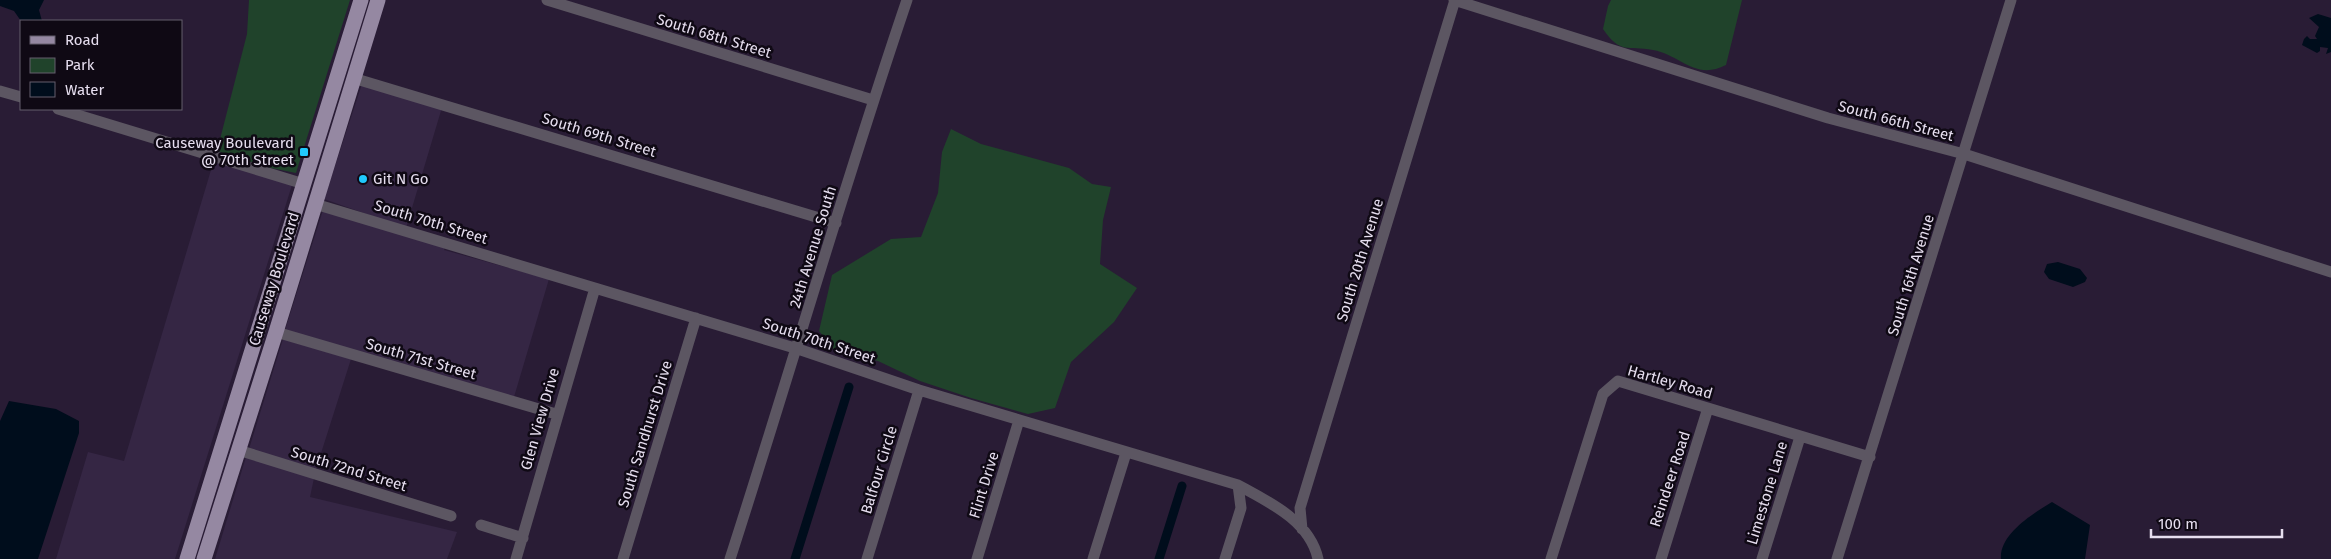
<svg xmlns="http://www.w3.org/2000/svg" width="2331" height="559" viewBox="0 0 2331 559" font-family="'Fira Sans',sans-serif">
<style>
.built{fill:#352644}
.green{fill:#20432b}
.water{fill:#000d1c}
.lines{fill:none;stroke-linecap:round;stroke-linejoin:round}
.canal{stroke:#000d1c;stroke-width:9}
.minor{stroke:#5c5662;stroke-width:11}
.major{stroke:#9588a2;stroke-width:15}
.poi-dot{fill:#20c9fd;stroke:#0f0914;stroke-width:2}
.labels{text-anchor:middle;stroke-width:5;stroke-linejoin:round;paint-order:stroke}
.street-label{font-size:15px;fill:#e6deef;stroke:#0f0914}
.poi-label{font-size:15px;fill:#e6deef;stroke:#0f0914;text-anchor:end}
</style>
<rect width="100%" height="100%" fill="#291c35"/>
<path class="built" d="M363,81L443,104L406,228L324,199Z
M214,160L292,185L175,559H56L88,452L124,461Z
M323,210L445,247L444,250L549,279L514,397L285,330Z
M283,339L351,359L316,469L249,449Z
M246,457L314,478L310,497L457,532L447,559H215Z"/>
<path class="green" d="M249,0H350L296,173L261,166L217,151L247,34Z
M1611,0H1742L1726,65C1695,81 1681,55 1653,50C1627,45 1621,55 1603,29L1608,6Z
M951,129L981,144L1069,168L1092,184L1111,187L1103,220L1100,264L1137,288L1114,322L1071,362L1055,408L1028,414L971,398L920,381L878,361L834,350L819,331L832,275L891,239L921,237L938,193L942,152Z"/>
<path class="water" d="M0,0H44L39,10L42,21H21L14,11L0,6Z
M2318,14L2331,18V52L2326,54L2328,48L2320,47V51L2317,53L2302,45L2304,39L2307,36L2310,39H2317L2315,36L2319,27L2309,18Z
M2058,262L2080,269L2087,278L2085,282L2073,287L2049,279L2044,272L2047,264Z
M9,401L56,409L79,421V433L38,559H0V421Z
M2052,502L2090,525L2085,559H2001C1999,534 2034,513 2052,502Z"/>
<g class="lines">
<path class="canal" d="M795,559L849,387
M1159,559L1182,486"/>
<path class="minor" d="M547,0L873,100
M1454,0L1828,118L1964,154L2331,272
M353,78L836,223
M0,91L21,97
M58,109L304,184
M315,204L798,349L919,390L1238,485C1269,502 1310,521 1318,559
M276,332L556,414
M238,450L451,516
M481,525L523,538
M1302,529L1300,508L1455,0
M516,559L595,288
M623,559L696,318
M730,559C790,373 844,185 907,0
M867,559L919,390
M977,559L1019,420
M1093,559L1126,453
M1225,559L1241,508L1238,485
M1551,559L1603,394L1618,381L1870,457
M1661,559L1708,408
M1762,559L1800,437
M1837,559L2011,0"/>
<path class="major" d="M187,559L361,0
M204,559L276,332L378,0"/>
</g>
<g class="poi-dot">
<rect x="299" y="147" width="10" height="10" rx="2.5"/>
<circle cx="363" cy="179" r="5"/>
</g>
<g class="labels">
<g class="street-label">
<text transform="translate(714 36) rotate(17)" y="5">South 68th Street</text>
<text transform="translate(1896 121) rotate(15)" y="5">South 66th Street</text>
<text transform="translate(599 135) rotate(17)" y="5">South 69th Street</text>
<text transform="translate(431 222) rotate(17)" y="5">South 70th Street</text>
<text transform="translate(813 247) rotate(-73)" y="5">24th Avenue South</text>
<text transform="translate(1360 260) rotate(-73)" y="5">South 20th Avenue</text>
<text transform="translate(1911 275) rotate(-73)" y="5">South 16th Avenue</text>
<text transform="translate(274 279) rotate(-73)" y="5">Causeway Boulevard</text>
<text transform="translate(819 341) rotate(18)" y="5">South 70th Street</text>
<text transform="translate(421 359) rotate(16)" y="5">South 71st Street</text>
<text transform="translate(1670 382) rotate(16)" y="5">Hartley Road</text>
<text transform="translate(540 419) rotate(-74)" y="5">Glen View Drive</text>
<text transform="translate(645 434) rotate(-73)" y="5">South Sandhurst Drive</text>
<text transform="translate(349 469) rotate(17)" y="5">South 72nd Street</text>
<text transform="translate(879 470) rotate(-73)" y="5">Balfour Circle</text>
<text transform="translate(1670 479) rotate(-72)" y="5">Reindeer Road</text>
<text transform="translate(984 485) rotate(-73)" y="5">Flint Drive</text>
<text transform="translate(1767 493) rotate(-73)" y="5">Limestone Lane</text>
</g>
<g class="poi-label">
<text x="294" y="148">Causeway Boulevard<tspan x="294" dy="17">@ 70th Street</tspan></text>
<text x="373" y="184" text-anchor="start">Git N Go</text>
</g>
</g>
<rect x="20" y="20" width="162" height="90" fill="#0f0914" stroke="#655e6c"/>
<rect x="30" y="36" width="25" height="8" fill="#9588a2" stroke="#655e6c"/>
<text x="65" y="45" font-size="15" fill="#e6deef">Road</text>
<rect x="30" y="58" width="25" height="15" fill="#20432b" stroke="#655e6c"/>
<text x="65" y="70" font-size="15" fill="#e6deef">Park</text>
<rect x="30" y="82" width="25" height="15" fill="#000d1c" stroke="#655e6c"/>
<text x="65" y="95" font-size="15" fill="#e6deef">Water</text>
<path d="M2151 529v8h131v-8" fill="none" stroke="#e6deef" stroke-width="2.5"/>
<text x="2158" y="529" font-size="15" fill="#e6deef" stroke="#0f0914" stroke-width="4" paint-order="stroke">100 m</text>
</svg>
